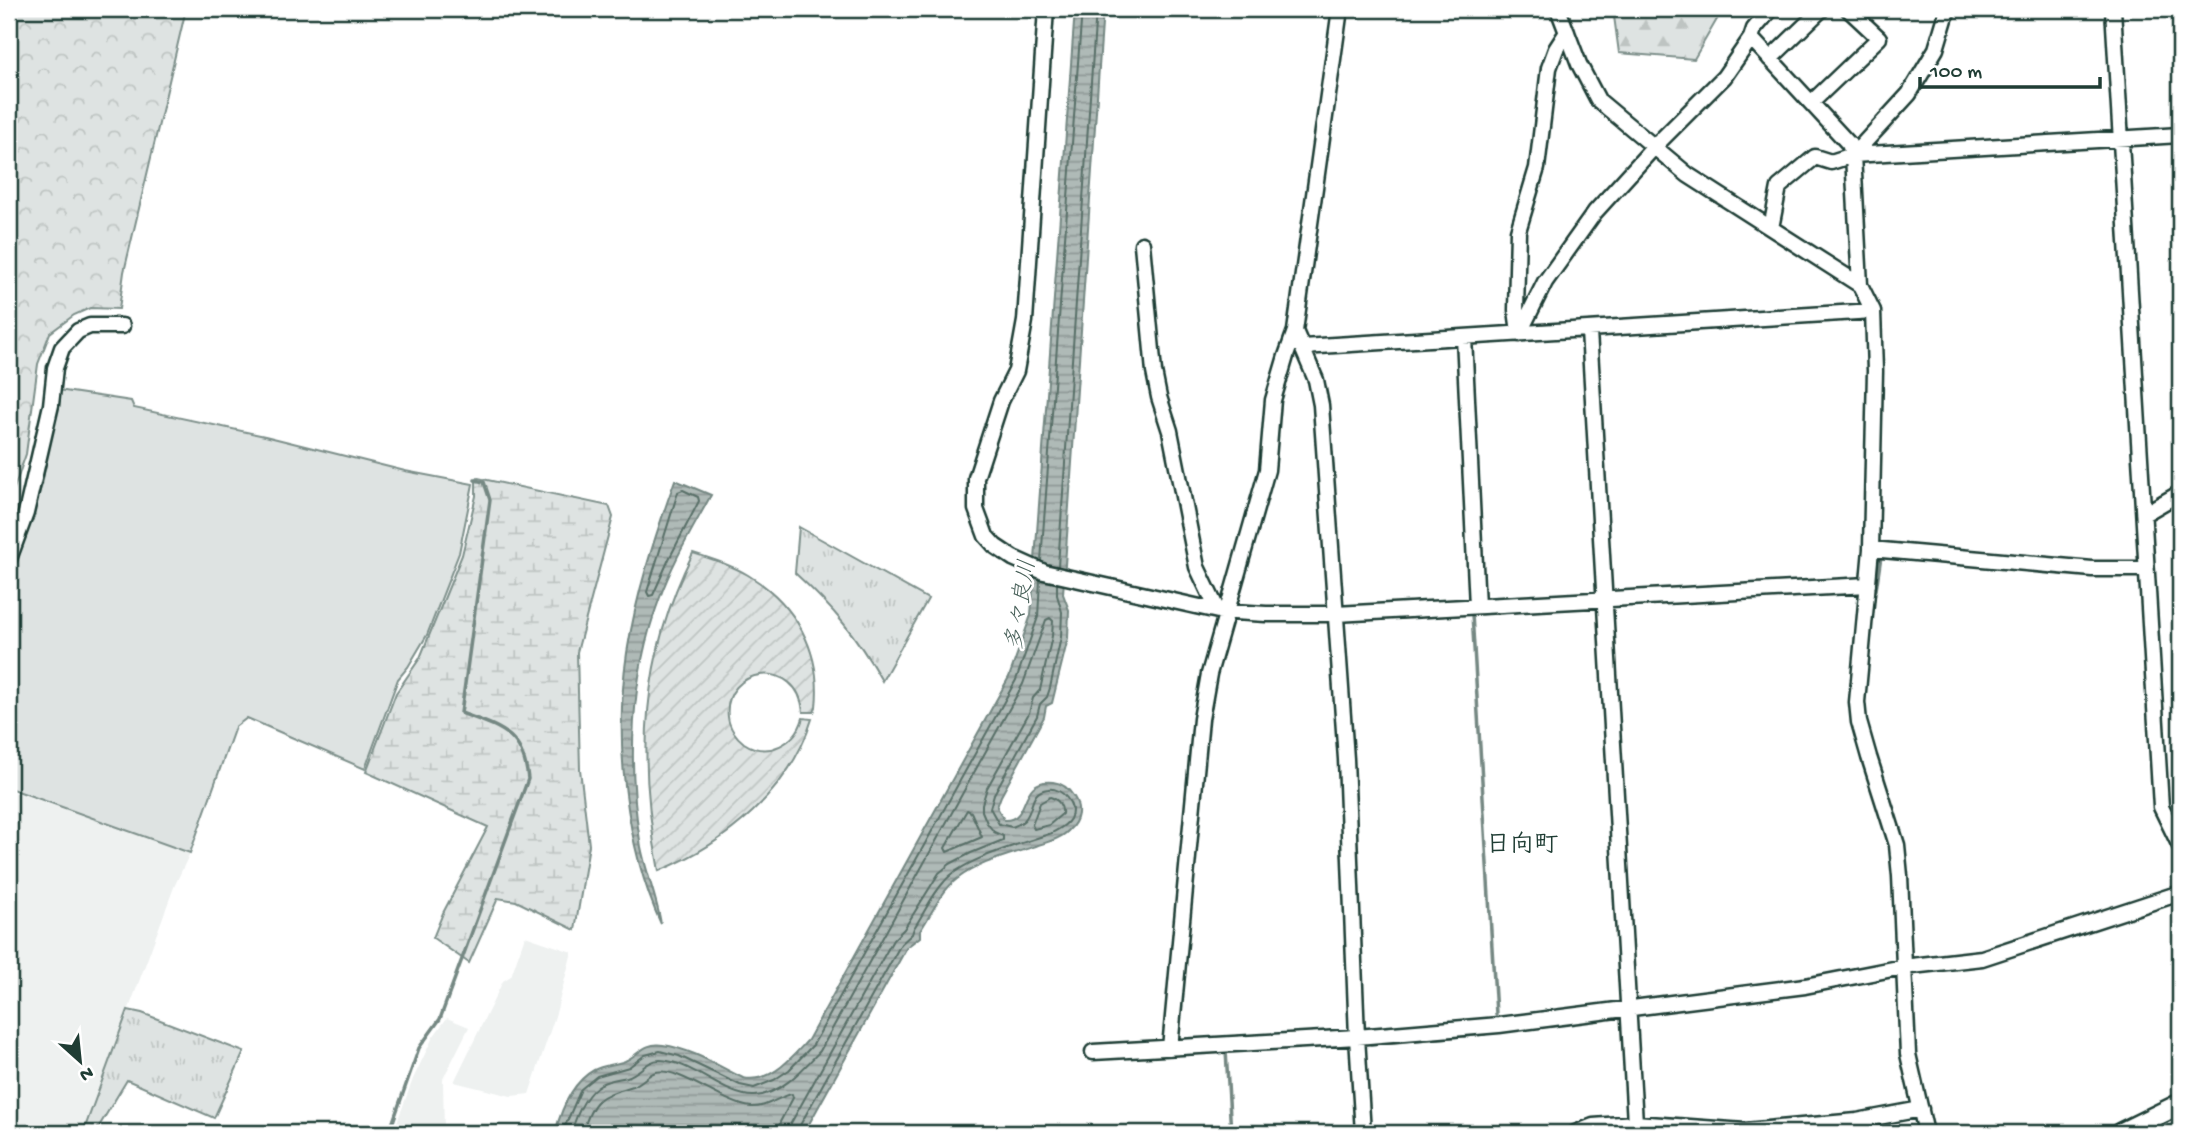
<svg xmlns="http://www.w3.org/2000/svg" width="2189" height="1142" viewBox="0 0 2189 1142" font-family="'Gochi Hand','Klee One',sans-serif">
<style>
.built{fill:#eef1f0}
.grass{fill:url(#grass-tufts);stroke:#7e908b;stroke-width:2}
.forest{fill:url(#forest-firs);stroke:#7e908b;stroke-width:2}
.wetland{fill:url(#wetland-marsh);stroke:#7e908b;stroke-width:2}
.park{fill:url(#park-crowns);stroke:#7e908b;stroke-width:2}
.garden{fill:url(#garden-furrows);stroke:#7e908b;stroke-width:2}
.pitch{fill:#dee3e2;stroke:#7e908b;stroke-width:2}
.water{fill:url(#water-rules);stroke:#758883;stroke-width:2}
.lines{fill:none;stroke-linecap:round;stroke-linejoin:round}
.shore{stroke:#596f68;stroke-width:2}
.stream{stroke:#758883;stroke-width:3.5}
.minor-casing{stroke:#1f3d34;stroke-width:19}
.highway-casing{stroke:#1f3d34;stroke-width:24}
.minor{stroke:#fff;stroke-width:14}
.highway{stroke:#fff;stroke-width:19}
.labels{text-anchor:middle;stroke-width:5;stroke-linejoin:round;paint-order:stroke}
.water-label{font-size:23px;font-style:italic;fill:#4a625b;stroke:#fff}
.quarter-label{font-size:24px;font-weight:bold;fill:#1f3d34;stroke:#fff}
</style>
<defs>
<pattern id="grass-tufts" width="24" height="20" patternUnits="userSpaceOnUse" patternTransform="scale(1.75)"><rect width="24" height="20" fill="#dee3e2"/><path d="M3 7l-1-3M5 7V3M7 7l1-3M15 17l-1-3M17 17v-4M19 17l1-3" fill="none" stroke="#bec4c2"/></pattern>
<pattern id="forest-firs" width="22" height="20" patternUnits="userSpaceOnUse" patternTransform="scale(1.75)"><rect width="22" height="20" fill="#dee3e2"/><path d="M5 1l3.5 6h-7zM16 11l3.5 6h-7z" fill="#bec4c2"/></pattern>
<pattern id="wetland-marsh" width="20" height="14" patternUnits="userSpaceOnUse" patternTransform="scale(1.75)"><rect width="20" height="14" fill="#dee3e2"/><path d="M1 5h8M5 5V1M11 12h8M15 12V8" fill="none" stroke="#bec4c2"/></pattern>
<pattern id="park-crowns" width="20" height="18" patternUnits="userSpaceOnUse" patternTransform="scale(1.75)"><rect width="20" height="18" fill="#dee3e2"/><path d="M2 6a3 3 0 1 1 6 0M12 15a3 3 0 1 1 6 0" fill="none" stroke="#bec4c2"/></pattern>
<pattern id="garden-furrows" width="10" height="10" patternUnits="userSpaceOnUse" patternTransform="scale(1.75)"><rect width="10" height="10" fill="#dee3e2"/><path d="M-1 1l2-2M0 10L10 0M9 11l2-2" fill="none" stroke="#bec4c2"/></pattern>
<pattern id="water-rules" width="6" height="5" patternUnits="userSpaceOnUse" patternTransform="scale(1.75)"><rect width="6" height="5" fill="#afbab7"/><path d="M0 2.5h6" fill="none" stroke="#8e9896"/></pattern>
</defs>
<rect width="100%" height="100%" fill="#fff"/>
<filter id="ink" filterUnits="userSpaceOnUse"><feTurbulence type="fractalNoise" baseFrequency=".0143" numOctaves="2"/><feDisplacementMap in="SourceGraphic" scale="14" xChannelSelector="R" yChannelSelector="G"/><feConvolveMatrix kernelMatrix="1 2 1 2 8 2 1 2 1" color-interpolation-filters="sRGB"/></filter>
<g filter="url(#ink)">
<path class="built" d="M9,790L190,853L174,887L83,1133H9Z
M525,936L572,952L556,1013L529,1094L511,1096L454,1082L503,981L511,976Z
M447,1018L469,1027L443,1079L444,1133H393L413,1079L433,1037Z"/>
<path class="grass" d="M799,527L928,599L882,681C856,635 834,609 795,573Z
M128,1010L142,1013L244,1052L214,1118L127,1080L95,1133H83Z"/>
<path class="forest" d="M1613,9H1723L1694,59L1619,53Z"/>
<path class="wetland" d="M478,478L609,506L613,517L577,652L580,769L589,845L575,930L516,901L498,898L469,963L433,938L443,913L488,827L366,772L396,693L420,658L462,555L476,496V480Z"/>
<path class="park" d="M9,9H186L124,272L119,309L90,308L74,315L50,333L38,364L26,454L9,503Z"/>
<path class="garden" d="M693,553C712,559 731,565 748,575C796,604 822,652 816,707L814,712H803C799,657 722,666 728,717C729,727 736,737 744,743C768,759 796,743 803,718L812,719C790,791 727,843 659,871C637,759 641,656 693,553Z"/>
<path class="pitch" d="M58,390L131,401L134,408L265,436L405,471L473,484L459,553L427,635L408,667L398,679L365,769L247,718L235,727L190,853L9,788V577L42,485Z"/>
<path class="water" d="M1075,9H1103L1063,594L1069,610L1068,638L1052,703L1046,706L1044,717L1001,796L997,807L1004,820C1032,821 1017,778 1053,782C1063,783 1069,789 1074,797C1081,808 1079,821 1069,830C1061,839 1047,842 1036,846C1010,855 979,862 957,879C941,891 931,915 920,931V937L907,947L804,1133H555C561,1110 572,1082 594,1070C603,1065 615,1065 625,1061C639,1055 644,1042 663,1045C692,1049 718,1066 743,1078C771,1084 791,1058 808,1040L1009,677L1031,615Z
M675,480L711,495C692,530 672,563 659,600C630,678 627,766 641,847C646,873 657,898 661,924C625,845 614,739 627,653C636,594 655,536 675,480Z"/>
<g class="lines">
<path class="shore" d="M683,490L698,497L699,501L669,559L653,595L649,596L647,592L678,492Z
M1041,561L1082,9
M1058,566L1096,9
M1050,797C1058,799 1063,806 1062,814L1049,825L1034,829L1032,825L1040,803Z
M967,810L971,812L982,837L947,852L945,848Z
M562,1133L581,1089L597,1076L629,1067L645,1055L660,1051L679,1056L740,1085L754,1088L774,1080L789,1070L813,1045L1016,680L1038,617L1040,580
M571,1133C576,1116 585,1093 601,1084C609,1080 619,1079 627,1077C640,1073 647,1060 660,1060C692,1061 726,1098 755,1096C782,1094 803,1069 820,1051L1023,684L1046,620L1050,618L1053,621L1052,636L1040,690L1033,698L1029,713L987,788L982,804V811L987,823L994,832L1003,836V840L971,853L950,864L939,873L904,929L893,940L791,1123L789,1133
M582,1133C595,1096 598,1097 633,1086C642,1083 648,1074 656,1072C677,1066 724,1104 751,1107C766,1108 778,1097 792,1094L793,1098L780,1122L779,1133
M798,1133L799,1127L901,944L912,934L914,928C924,913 932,895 944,882C962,859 1024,843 1052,833C1059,829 1066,826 1070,819C1077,805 1062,787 1048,789C1030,791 1034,807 1026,818C1023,823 1017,825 1012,827L999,824L990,808L994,794L1037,716L1040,704L1047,697L1050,688L1061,637L1062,612L1057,595V584"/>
<path class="stream" d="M1876,590L1881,556
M1496,1014L1472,614L1594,607
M1371,1044L1485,1034
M1278,1048L1349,1045
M1228,1051H1226L1231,1133
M389,1133L419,1048L440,1019L528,779C523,732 501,728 461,713L490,500L484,482L475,480"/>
<g class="minor-casing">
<path id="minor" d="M1046,9L1025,321L1016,371L1001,401L976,478V509L986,536L995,546L1013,558L1044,572L1218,611L1266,614H1336L1868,585
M1340,9L1295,331L1316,380L1321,405L1346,759L1357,1037L1363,1133
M1558,9L1579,64L1598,100L1688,175L1860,285L1873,311L1875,371L1871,549L1857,702L1859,722L1869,757L1897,845L1900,876L1908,1054L1926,1133
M1771,9L1754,29L1751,38L1849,144L1853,155L1860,285
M2113,9L2161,807L2180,846
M1770,59L1822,9
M1811,103L1879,38L1848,9
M1853,155L1909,94L1936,49L1948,9
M1771,228L1779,187L1815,157L1831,162L1853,155L2180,135
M1142,244L1154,372L1159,397L1170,431L1197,567L1218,611
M1589,331L1635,1123
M1519,332L1516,310L1518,231L1537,168L1549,68L1556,49L1567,32
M1519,334L1545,282L1595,212L1655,146L1724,77L1751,38
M1464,337L1477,606
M1303,347L1873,311
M2144,514L2180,493
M1871,549L2092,569H2146
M9,559L26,513L51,405L55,368L62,348L78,331L90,326H122
M1170,1048L1201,719L1209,674L1267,470L1273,400L1286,356L1295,331
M1093,1052L1357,1037L1499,1025L1805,986L1903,967L1982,958L2180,893
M1575,1133L1593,1126L1635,1123L1745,1131L1857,1121L1921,1109"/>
</g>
<g class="highway-casing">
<path id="highway" d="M2121,1133L2180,1104"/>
</g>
<use href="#minor" class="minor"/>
<use href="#highway" class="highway"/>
</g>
</g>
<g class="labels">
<g class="water-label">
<text transform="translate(1019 605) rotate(-81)" y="8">多々良川</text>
</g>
<g class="quarter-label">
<text x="1522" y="851">日向町</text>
</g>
</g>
<rect width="2189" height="1142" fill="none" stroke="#fff" stroke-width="35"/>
<rect x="18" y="18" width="2154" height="1107" fill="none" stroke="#1f3d34" stroke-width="2.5" filter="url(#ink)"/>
<g transform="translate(80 1061) rotate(153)" stroke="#ffffff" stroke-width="5" paint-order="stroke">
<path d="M0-5L12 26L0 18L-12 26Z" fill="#1f3d34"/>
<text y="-10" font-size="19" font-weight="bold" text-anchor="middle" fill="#1f3d34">N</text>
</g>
<path d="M1920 77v10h180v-10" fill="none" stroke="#1f3d34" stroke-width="3.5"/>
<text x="1930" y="77" font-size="21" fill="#1f3d34" stroke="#ffffff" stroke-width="5" paint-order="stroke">100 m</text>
</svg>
